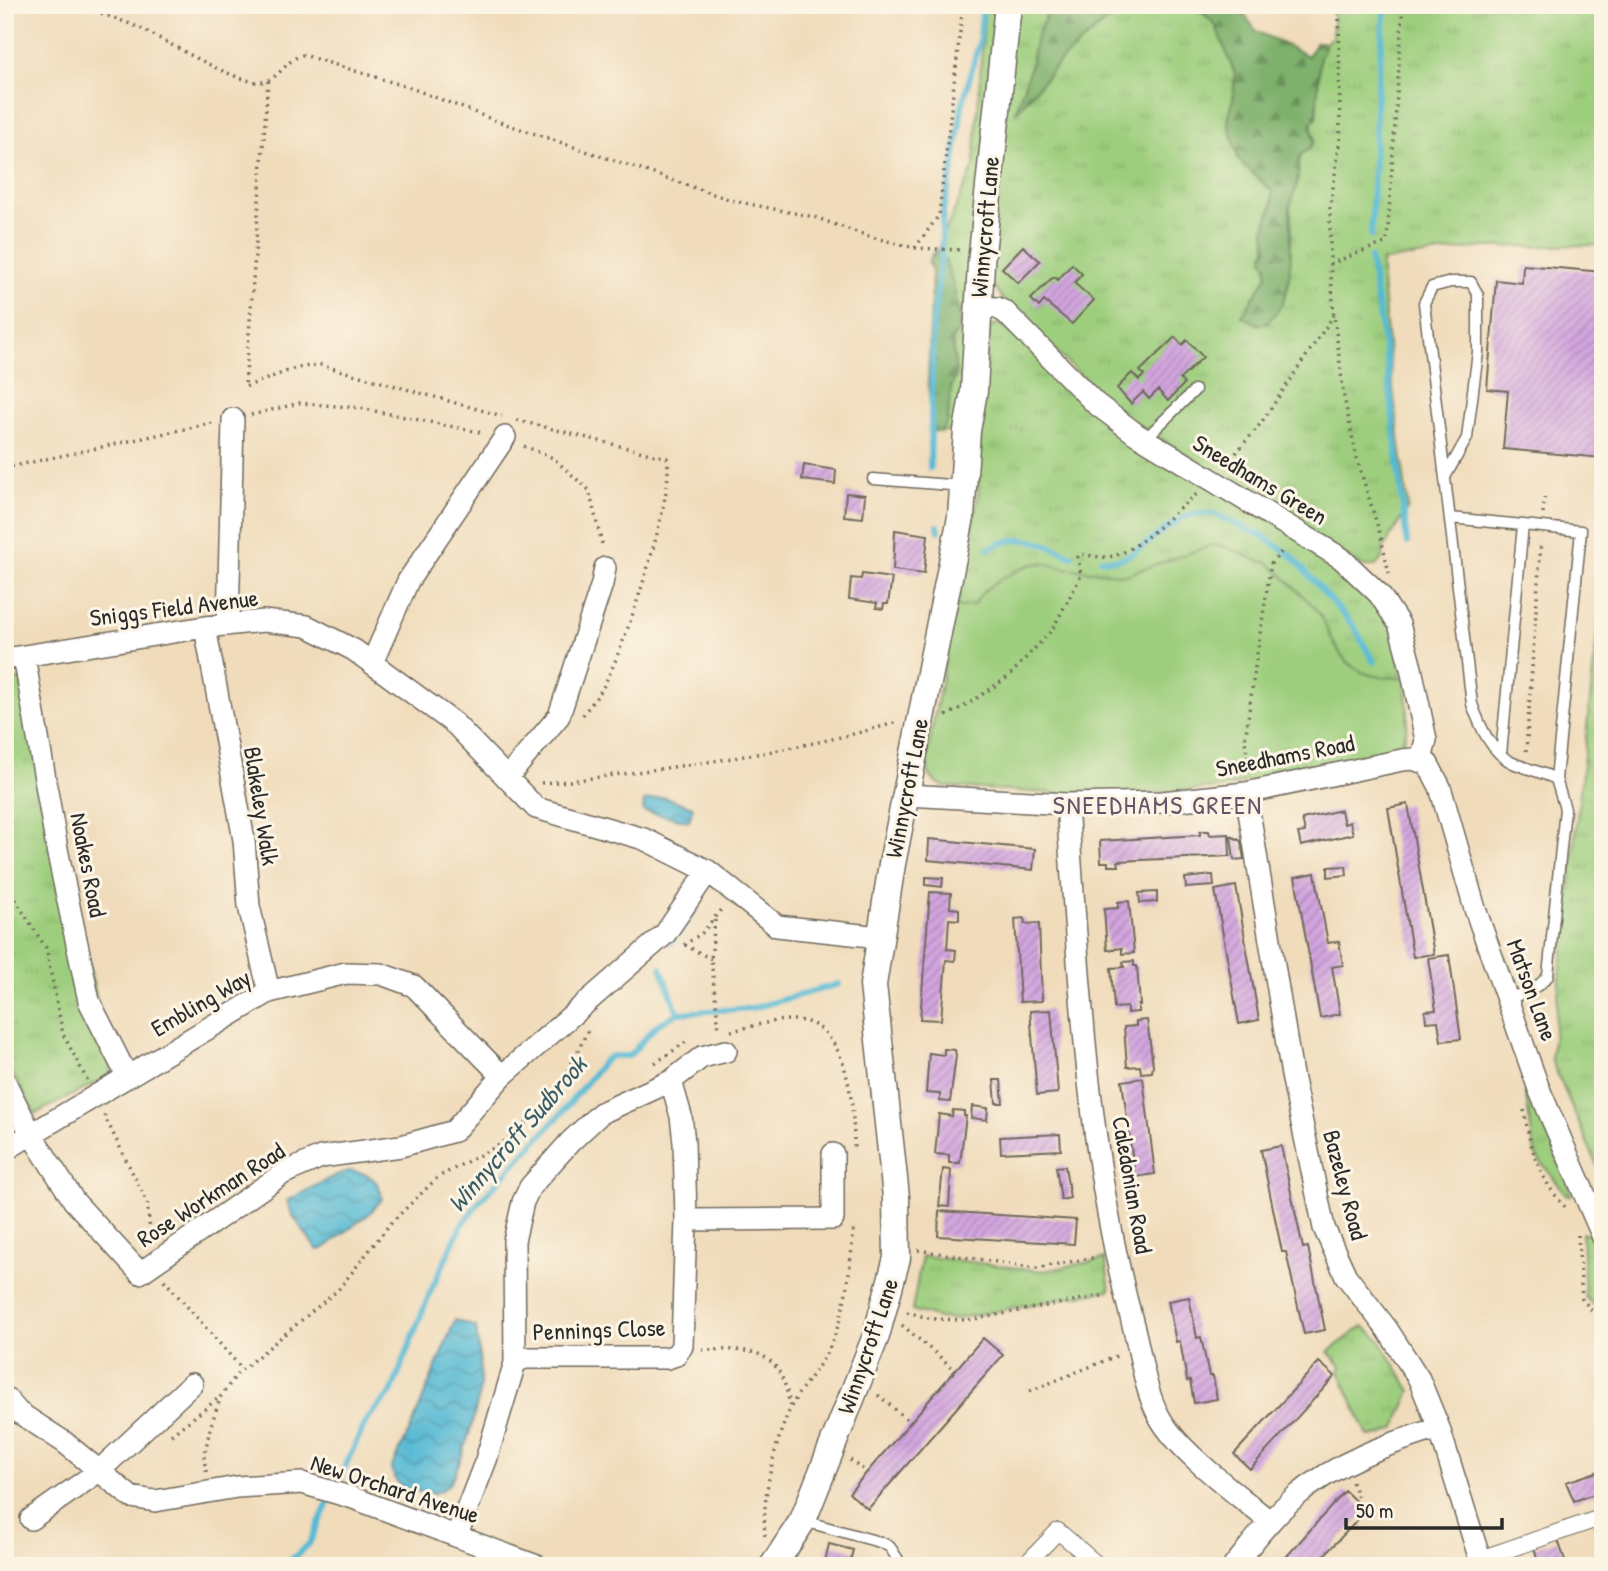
<svg xmlns="http://www.w3.org/2000/svg" width="1608" height="1571" viewBox="0 0 1608 1571" font-family="'Patrick Hand',sans-serif">
<style>
.grass{fill:url(#grass-tufts);stroke:#647c54;stroke-width:2}
.forest{fill:url(#forest-firs);stroke:#546e4c;stroke-width:2}
.green{fill:#9dce7d;stroke:#647c54;stroke-width:2}
.water{fill:url(#water-waves);stroke:#407280;stroke-width:2}
.lines{fill:none;stroke-linecap:round;stroke-linejoin:round}
.stream{stroke:#55b9d4;stroke-width:6}
.building{fill:url(#building-hatch)}
.service-casing{stroke:#70695d;stroke-width:13}
.pedestrian-casing{stroke:#70695d;stroke-width:18}
.minor-casing{stroke:#70695d;stroke-width:24}
.tertiary-casing{stroke:#70695d;stroke-width:29}
.path{stroke:#70695d;stroke-width:3.5;stroke-dasharray:2 5;stroke-linecap:butt}
.service{stroke:#fff;stroke-width:10}
.pedestrian{stroke:#fff;stroke-width:16}
.minor{stroke:#fff;stroke-width:21}
.tertiary{stroke:#fff;stroke-width:26}
.labels{text-anchor:middle;stroke-width:6;stroke-linejoin:round;paint-order:stroke}
.street-label{font-size:24px;fill:#2b2b2b;stroke:#fcf5e5}
.neighbourhood-label{font-size:26px;letter-spacing:2px;fill:#66566a;stroke:#fcf5e5}
.water-label{font-size:26px;font-style:italic;fill:#3a5d66;stroke:#fcf5e5}
</style>
<defs>
<pattern id="grass-tufts" width="24" height="20" patternUnits="userSpaceOnUse" patternTransform="scale(1.75)"><rect width="24" height="20" fill="#9dce7d"/><path d="M3 7l-1-3M5 7V3M7 7l1-3M15 17l-1-3M17 17v-4M19 17l1-3" fill="none" stroke="#87b16c"/></pattern>
<pattern id="forest-firs" width="22" height="20" patternUnits="userSpaceOnUse" patternTransform="scale(1.75)"><rect width="22" height="20" fill="#7eb16c"/><path d="M5 1l3.5 6h-7zM16 11l3.5 6h-7z" fill="#679059"/></pattern>
<pattern id="water-waves" width="16" height="10" patternUnits="userSpaceOnUse" patternTransform="scale(1.75)"><rect width="16" height="10" fill="#55b9d4"/><path d="M0 5q4-4 8 0t8 0" fill="none" stroke="#4797ac"/></pattern>
<pattern id="building-hatch" width="6" height="6" patternUnits="userSpaceOnUse" patternTransform="scale(1.75)"><rect width="6" height="6" fill="#d3a5df"/><path d="M-1 1l2-2M0 6l6-6M5 7l2-2" fill="none" stroke="#ab87b5"/></pattern>
</defs>
<rect width="100%" height="100%" fill="#fcf5e5"/>
<filter id="ink" filterUnits="userSpaceOnUse"><feTurbulence type="fractalNoise" baseFrequency=".0143" numOctaves="2"/><feDisplacementMap in="SourceGraphic" scale="14" xChannelSelector="R" yChannelSelector="G"/><feConvolveMatrix kernelMatrix="1 2 1 2 8 2 1 2 1" color-interpolation-filters="sRGB"/></filter>
<filter id="wash" filterUnits="userSpaceOnUse"><feTurbulence type="fractalNoise" baseFrequency=".00686" numOctaves="4" result="noise"/><feDisplacementMap in="SourceGraphic" scale="28" xChannelSelector="R" yChannelSelector="G"/><feGaussianBlur stdDeviation="1.57" result="paint"/><feColorMatrix in="noise" values="0 0 0 0 0 0 0 0 0 0 0 0 0 0 0 0 0 1.4 0 .05"/><feComposite in="paint" operator="in"/></filter>
<g filter="url(#wash)">
<rect width="100%" height="100%" fill="#f0dcbb"/>
<path class="grass" d="M985,5H995L963,429L940,432L947,423L951,388L956,374L952,340L958,331L960,319L952,280L937,250L974,166Z
M1012,5H1051L1036,38L1029,71L1017,111L1060,61L1111,17L1118,5H1194L1215,24L1235,74L1233,100L1228,122L1239,160L1272,191V205L1265,229L1267,276L1242,316L1268,323L1288,289L1292,225L1290,206L1297,182L1300,156L1315,140L1311,123L1316,118C1318,96 1313,49 1332,37L1334,5H1603V245L1484,247L1382,261V282L1390,364L1408,508L1383,549V557L1376,566H1362L1117,411L1004,301L995,287L989,288Z
M1000,323L1047,365L1328,556L1391,618L1406,694L1408,718L1405,738L1396,750L938,784C926,775 926,765 928,751L978,495L980,427L990,327Z
M1603,580V1179L1551,1059Z
M23,678L112,1066L108,1077L35,1114L5,1061V681Z
M1525,1091L1539,1113L1569,1185L1571,1196H1567L1535,1154Z
M1582,1233H1589L1603,1261V1314L1585,1297Z
M922,1256L1043,1271L1105,1259L1110,1290L954,1319L939,1318L912,1310Z
M1363,1326L1379,1339L1411,1391L1395,1428L1381,1435L1368,1436L1339,1371L1341,1366L1328,1352Z"/>
<path class="forest" d="M1051,5H1118L1111,17L1060,61L1015,113L1029,71L1036,38Z
M1194,5H1238L1256,31L1308,56L1316,42H1323L1325,47L1320,57L1316,118L1311,123C1315,145 1317,143 1300,156C1298,165 1299,174 1297,183C1296,192 1290,198 1290,208C1291,239 1298,314 1259,325L1242,316L1267,276V265L1263,260L1264,253L1268,250L1265,229L1272,205V191L1239,160L1228,122L1233,100L1235,74L1215,24Z
M937,250L945,260L952,280L960,319L958,331L952,340L956,374L951,388L947,423L940,432L933,431L928,383L932,271L928,263L933,252Z"/>
<path class="green" d="M1212,545L1224,546L1261,562C1263,562 1265,561 1266,562C1271,563 1317,609 1320,615C1328,630 1336,653 1350,664C1371,681 1384,675 1405,679C1406,704 1415,736 1391,753L1220,788L1104,796L946,787C928,781 925,769 928,751L956,605L962,607L973,605L985,590L1004,577L1032,564L1043,563L1064,568L1126,575Z"/>
<path class="water" d="M664,797L693,807L689,821L643,811L644,801Z
M348,1171C367,1172 380,1178 382,1199L369,1214L323,1249L317,1250L292,1215L287,1201L336,1175Z
M455,1320L476,1327C478,1348 483,1372 479,1393C476,1412 460,1472 447,1486C438,1495 428,1493 417,1491C401,1489 395,1482 391,1468L411,1428Z"/>
<g class="lines">
<path class="stream" d="M1371,236L1377,91L1385,5
M1370,258L1387,363L1407,543
M930,468L933,322L941,260L943,211L954,164L962,106L979,43L983,5
M938,526L939,531
M988,549C1019,532 1042,541 1072,556
M1101,559C1108,560 1116,561 1123,558C1154,546 1179,503 1217,515L1262,536L1292,556L1354,627L1374,662
M671,942L695,910
M661,968L678,1013
M284,1566L309,1544L367,1419L391,1393L429,1295L461,1226L478,1203L560,1115L604,1061L611,1056H629L657,1025L678,1013L753,1008L839,984"/>
</g>
<g id="blocks">
<path class="building" d="M1023,246L1040,261L1018,283L1002,268Z
M1072,264L1082,274L1074,283L1094,300L1072,324L1044,301L1039,307L1031,299L1051,279L1055,277L1058,280Z
M1523,265L1603,272V458L1503,449L1508,391L1487,389L1496,280L1522,283Z
M1175,337L1182,345L1187,340L1203,357L1180,379L1184,384L1168,401L1158,390L1149,399L1143,392L1131,404L1117,388L1132,373L1139,380L1144,375L1140,371Z
M804,465L836,470L835,484L802,480Z
M846,493L865,495L863,518L844,516Z
M895,530L928,535L924,574L893,570Z
M862,574L892,578L888,604H884L883,609L876,608L877,603L849,599L851,578L861,579Z
M1408,804L1434,954L1413,957L1388,808Z
M1341,810L1344,824L1350,822L1353,834L1301,846L1298,833L1305,832L1302,819Z
M1200,831H1209L1210,835L1229,834L1230,856L1118,861L1119,866H1108V862H1101L1100,841L1200,835Z
M1231,836L1241,841L1244,859L1234,860Z
M929,839L1035,849L1033,870L928,860Z
M1346,866L1347,875L1328,877V867Z
M1315,873L1328,943L1339,941L1343,965L1332,967L1340,1014L1320,1018L1295,877Z
M1213,875L1214,886L1186,888L1185,878Z
M926,877L943,878L942,887L926,885Z
M1236,886L1259,1020L1239,1024L1215,890Z
M930,892L951,893L950,908L959,909V920L949,919L947,949L956,950L955,961L946,960L941,1020L920,1019Z
M1157,892V902L1140,903L1139,893Z
M1129,901L1134,953L1122,954V948L1107,950L1104,909L1118,908V902Z
M1024,918L1025,924L1039,923L1042,1001L1020,1002L1015,919Z
M1449,955L1461,1039L1441,1041L1438,1021L1426,1022L1425,1011L1436,1010L1428,958Z
M1134,961V966H1137L1140,1005H1138V1012L1127,1013V1007L1114,1008L1111,968L1124,967L1123,962Z
M1051,1010L1058,1093L1037,1095L1030,1011Z
M1147,1020L1153,1065L1152,1072L1141,1073L1140,1066L1127,1067L1124,1027L1136,1026V1021Z
M944,1049L955,1050L956,1056L950,1102L940,1101V1094L926,1093L929,1053L944,1055Z
M1143,1078L1155,1174L1135,1177L1122,1081Z
M994,1080H1001L1003,1103H996Z
M972,1106L988,1108L987,1120L971,1118Z
M953,1110L964,1111V1116H966L960,1163H949V1155L935,1154L939,1114L952,1116Z
M1060,1134L1061,1150L1001,1153L1000,1137Z
M1281,1146L1303,1248L1308,1247L1325,1330L1304,1334L1286,1252H1282L1261,1150Z
M1065,1166L1070,1198L1061,1200L1056,1167Z
M943,1169L951,1170L949,1207L939,1206Z
M939,1211L1076,1220L1074,1244L938,1236Z
M1189,1297L1197,1338L1201,1337L1209,1376H1213L1217,1399L1194,1403L1190,1380L1187,1381L1180,1341L1176,1342L1168,1301Z
M983,1338L1003,1355L868,1509L849,1493Z
M1319,1362L1335,1376L1250,1469L1234,1454Z
M1603,1470V1491L1574,1501L1566,1482Z
M1345,1491L1366,1511L1314,1566H1278Z
M1603,1530V1557H1602L1594,1533Z
M1558,1540L1567,1566H1539L1534,1547Z
M829,1544L853,1550L849,1566H824Z"/>
</g>
</g>
<g filter="url(#ink)">
<use href="#blocks" fill-opacity="0" stroke="#70695d" stroke-width="2"/>
<g class="lines">
<g class="service-casing">
<path id="service" d="M1144,440L1195,390
M1445,477L1467,438L1478,352V295L1471,282H1451L1432,287L1424,303L1472,704C1480,726 1491,753 1513,763C1527,769 1542,772 1556,779L1565,809L1548,976L1539,985L1508,1000
M873,479L963,486
M1450,518L1523,525L1501,754
M1523,525L1581,531L1556,779
M804,1521L883,1543L890,1547L902,1566"/>
</g>
<g class="pedestrian-casing">
<path id="pedestrian" d="M1480,1559L1603,1517
M1024,1566L1058,1531L1099,1566"/>
</g>
<g class="minor-casing">
<path id="minor" d="M979,307L997,308L1005,312L1095,403L1136,434L1341,558L1379,594L1399,624L1411,668L1426,740L1421,760
M228,625L233,419
M205,627L244,840L249,906L269,992
M24,656L57,849L89,1001L127,1076
M5,659L205,627L264,621L307,626L354,650L455,724L536,808L644,839L708,871L777,926L880,937
M372,663L408,581L505,437
M507,778L559,716L602,584L605,568
M1246,793L1292,1075L1324,1228L1346,1276L1387,1329L1419,1379L1439,1428L1482,1566
M907,795L1067,804L1162,802L1246,793L1402,760L1413,759L1428,764L1440,787L1475,909L1539,1089L1603,1237
M1067,804C1079,978 1087,1155 1133,1325C1141,1354 1144,1389 1159,1416C1177,1451 1239,1495 1270,1522
M5,1082L31,1134L74,1201L140,1273L284,1173L321,1157L401,1146L454,1131L502,1076L665,934L708,871
M5,1150L269,992L346,973L381,974L414,986L502,1076
M686,1220L833,1219V1154
M515,1363L524,1358H667L676,1355L682,1346L686,1220L684,1142L681,1116L671,1081
M5,1397L18,1412L64,1442L131,1497L155,1501L237,1487L302,1483L353,1498L537,1566
M31,1519L99,1471L192,1384
M457,1535L486,1460L515,1363L514,1241L523,1202L530,1187L570,1142L601,1113L671,1081L702,1057L726,1051
M1234,1566C1253,1542 1271,1518 1294,1498C1336,1462 1387,1444 1439,1428"/>
</g>
<g class="tertiary-casing">
<path id="tertiary" d="M773,1566L803,1520L876,1336L897,1258L896,1197L873,985L892,864L961,517L967,431L974,391L981,263L1008,5"/>
</g>
<path class="path" d="M82,5C101,15 123,20 142,29C166,41 236,83 259,82C279,82 286,58 303,55L411,88L494,120L734,201L814,217L871,237L915,248L961,250
M1339,5L1340,139L1330,209V264L1334,315L1344,397L1357,459L1381,537L1389,573
M268,81L245,387L296,368L321,365L502,416
M915,248L939,215L963,5
M1330,264L1387,242L1403,5
M251,415L300,403L360,408L484,433
M517,420L667,458C676,495 623,653 602,689C597,698 589,706 583,715
M524,446L553,458L589,490L603,548
M1227,464L1261,423L1334,315
M5,468L212,423
M1543,513L1545,492
M946,716L971,702L1008,677L1052,630L1081,576L1078,557L1081,554C1090,555 1099,558 1108,557C1138,553 1172,512 1197,494
M1526,751L1541,542
M1250,772L1245,741L1256,660L1271,564L1284,549
M541,783L570,781C680,766 792,753 898,722
M5,873L18,904L46,948L63,1034L87,1080
M715,920L711,959L719,1030
M684,945L702,933L723,907
M685,945L711,959
M731,1031C751,1027 775,1019 796,1020C850,1023 854,1109 854,1148
M655,1063L686,1042
M1524,1110C1530,1148 1540,1182 1568,1210
M104,1115L147,1202L151,1241
M1578,1235L1582,1299L1603,1323
M918,1250L1036,1268L1097,1257
M164,1280L242,1369
M907,1312L932,1319L969,1320L1106,1295
M902,1325L954,1369
M702,1350C754,1349 780,1347 790,1406
M1030,1391L1119,1355
M878,1395L909,1421
M171,1435L220,1397
M850,1460L865,1471
M206,1472L204,1458L210,1428L221,1396L238,1373L338,1290L390,1224L438,1177L501,1144L521,1128L542,1107L566,1075L588,1030
M1352,1482L1359,1500
M765,1536C761,1497 777,1429 797,1396C807,1380 822,1364 830,1347C847,1309 850,1267 854,1226
M740,1566L751,1560"/>
<use href="#service" class="service"/>
<use href="#pedestrian" class="pedestrian"/>
<use href="#minor" class="minor"/>
<use href="#tertiary" class="tertiary"/>
</g>
</g>
<g class="labels">
<g class="street-label">
<text transform="translate(985 227) rotate(-85)" y="8">Winnycroft Lane</text>
<text transform="translate(1260 480) rotate(31)" y="8">Sneedhams Green</text>
<text transform="translate(174 608) rotate(-7)" y="8">Sniggs Field Avenue</text>
<text transform="translate(1285 756) rotate(-11)" y="8">Sneedhams Road</text>
<text transform="translate(907 788) rotate(-79)" y="8">Winnycroft Lane</text>
<text transform="translate(261 806) rotate(81)" y="8">Blakeley Walk</text>
<text transform="translate(88 865) rotate(79)" y="8">Noakes Road</text>
<text transform="translate(1532 990) rotate(70)" y="8">Matson Lane</text>
<text transform="translate(201 1003) rotate(-30)" y="8">Embling Way</text>
<text transform="translate(1132 1185) rotate(80)" y="8">Caledonian Road</text>
<text transform="translate(1345 1185) rotate(75)" y="8">Bazeley Road</text>
<text transform="translate(211 1195) rotate(-33)" y="8">Rose Workman Road</text>
<text transform="translate(599 1330) rotate(-2)" y="8">Pennings Close</text>
<text transform="translate(868 1346) rotate(-71)" y="8">Winnycroft Lane</text>
<text transform="translate(395 1489) rotate(18)" y="8">New Orchard Avenue</text>
</g>
<g class="neighbourhood-label">
<text x="1158" y="814">SNEEDHAMS GREEN</text>
</g>
<g class="water-label">
<text transform="translate(517 1134) rotate(-49)" y="9">Winnycroft Sudbrook</text>
</g>
</g>
<rect width="1608" height="1571" fill="none" stroke="#fcf5e5" stroke-width="28"/>
<path d="M1346 1518v10h156v-10" fill="none" stroke="#2b2b2b" stroke-width="3.5"/>
<text x="1356" y="1518" font-size="21" fill="#2b2b2b" stroke="#fcf5e5" stroke-width="5" paint-order="stroke">50 m</text>
</svg>
